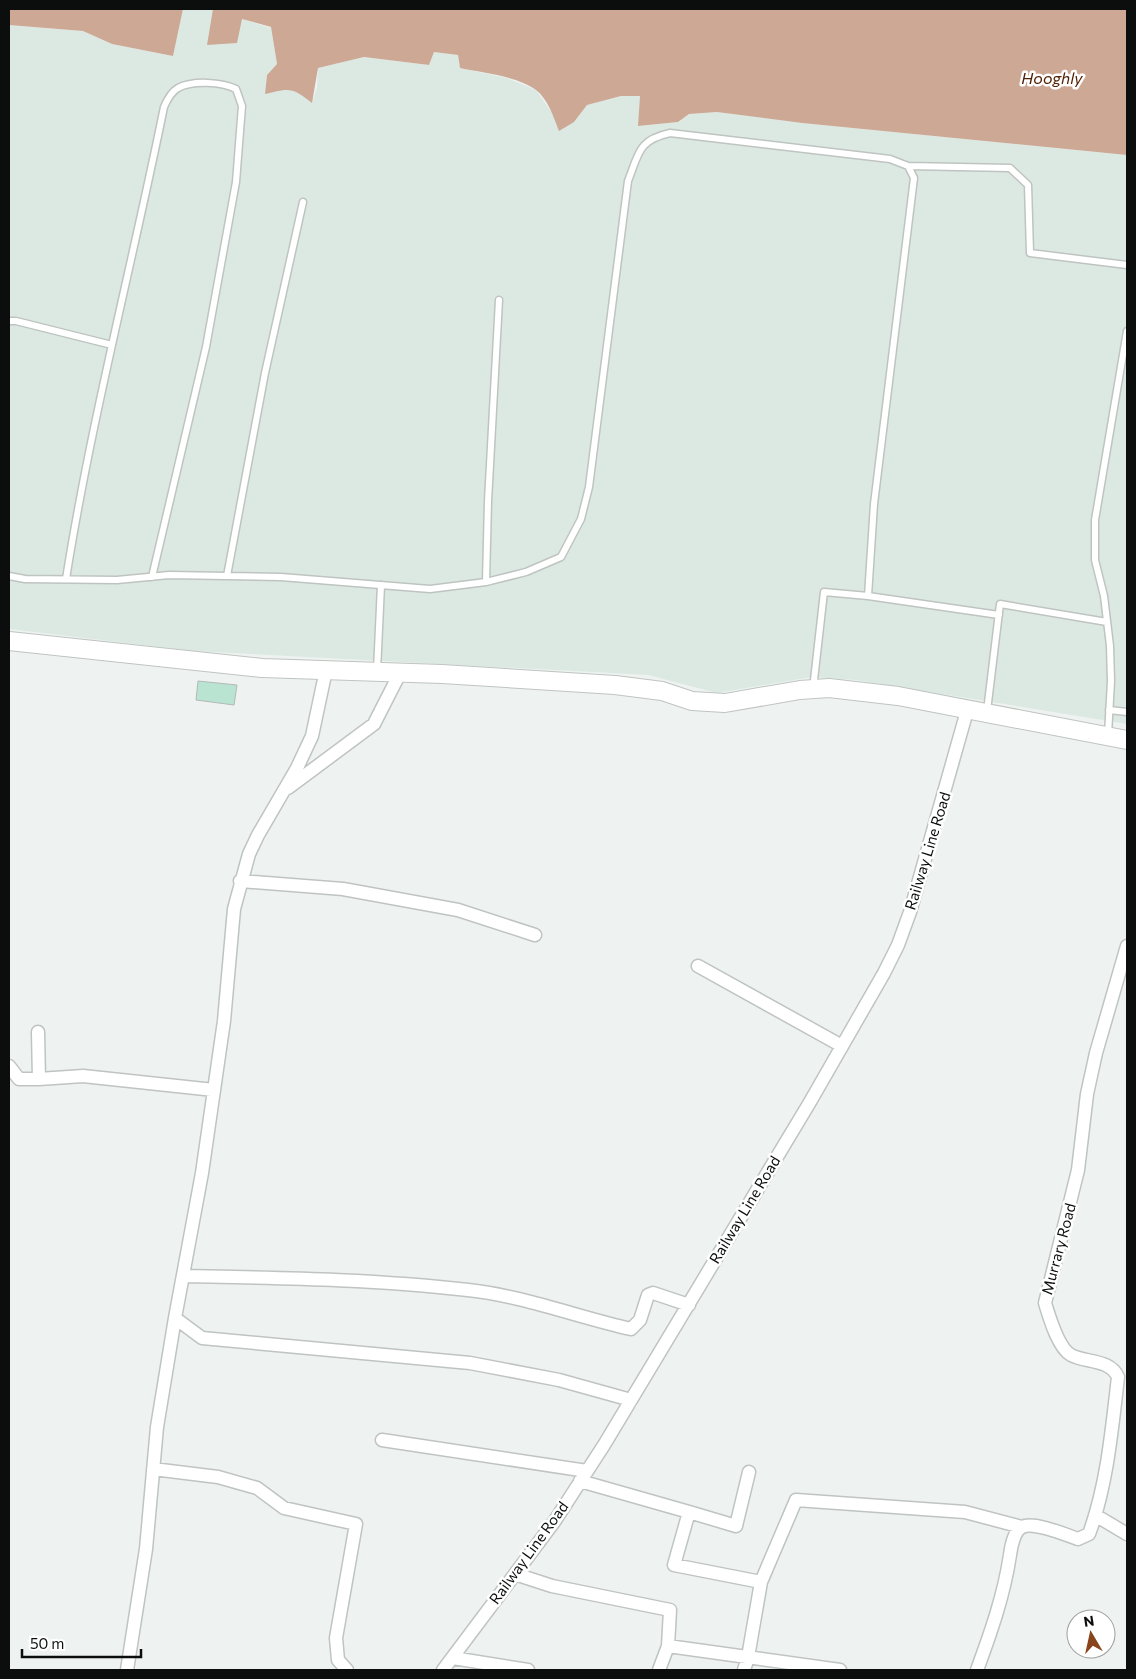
<svg xmlns="http://www.w3.org/2000/svg" width="1136" height="1679" viewBox="0 0 1136 1679" font-family="Commissioner,sans-serif">
<style>
.built{fill:#dce9e3}
.water{fill:#cda895}
.building{fill:#b9e4d2;stroke:#b4b9b7}
.lines{fill:none;stroke-linecap:round;stroke-linejoin:round}
.lane-casing{stroke:#bfc4c1;stroke-width:9}
.street-casing{stroke:#bfc4c1;stroke-width:15}
.secondary-casing{stroke:#bfc4c1;stroke-width:20}
.lane{stroke:#fff;stroke-width:6}
.street{stroke:#fff;stroke-width:12}
.secondary{stroke:#fff;stroke-width:18}
.labels{text-anchor:middle;stroke-width:5;stroke-linejoin:round;paint-order:stroke}
.street-label{font-size:15px;fill:#0c0e0d;stroke:#fff}
.water-label{font-size:16px;font-style:italic;fill:#512104;stroke:#fff}
</style>
<rect width="100%" height="100%" fill="#eef3f1"/>
<path class="built" d="M183,9H214L208,45L242,19L271,28L277,64L267,75L265,93L288,88L295,89L312,103L317,87L318,68L364,57L429,65L434,52L458,55L460,68L507,78L536,90L552,113L574,122L587,105L621,96H640L639,126L678,122L689,114L717,112L802,123L1127,155V724L856,680L812,677L717,693L648,675L193,651L9,629V25L83,31L112,44L173,56Z"/>
<path class="water" d="M9,9H183L173,56L112,44L83,31L9,25Z
M213,9H1127V155L802,123L717,112L689,114L678,122L638,126L640,96H621L587,105L574,122L559,131C554,118 548,99 536,90C517,76 483,73 460,68L458,55L434,52L429,65L364,57L318,68L312,103C292,87 290,88 265,94L267,75L277,64L271,27L242,19L237,43L207,45Z"/>
<path class="building" d="M198,681L237,685L234,705L196,700Z"/>
<g class="lines">
<g class="lane-casing">
<path id="lane" d="M908,166L1010,168L1028,185L1030,253L1127,265
M9,321H16L112,345
M9,576L25,579L117,580L169,575L281,577L430,589L486,582L526,572L561,557L581,519L589,487L628,181C639,153 638,140 670,133L890,159L908,166L914,178L874,504L868,596L824,592L813,689
M227,576L265,373L303,202
M66,579C91,421 132,265 164,107C167,100 171,92 178,88C193,80 222,82 236,89L242,106L236,182L206,347L152,577
M486,582L488,501L499,300
M868,596L999,615
M377,671L381,585
M1109,710L1127,712
M987,711L1000,604L1107,622
M1108,735L1111,681L1110,646L1104,596L1095,560V520L1127,331"/>
</g>
<g class="street-casing">
<path id="street" d="M288,788L374,724L400,673
M240,881L343,889L458,910L535,935
M698,966L842,1046
M9,1066L19,1079H39L38,1032
M39,1079L83,1076L214,1090
M184,1276C279,1278 374,1279 468,1290C524,1296 577,1317 631,1329L640,1320L648,1295L653,1293L689,1305
M175,1318L202,1338L470,1363L559,1380L631,1400
M382,1440L587,1471
M153,1469L218,1477L257,1488L284,1508L356,1524L336,1638L338,1660L347,1670
M580,1481L689,1512L674,1565L761,1582
M689,1512L736,1526L749,1472
M1095,1515L1127,1534
M515,1574L552,1586L670,1610L668,1646L659,1670
M668,1646L840,1670
M453,1658L528,1670
M127,1670L146,1549L157,1427L175,1318L202,1173L224,1021L234,909L249,854L258,835L297,768L312,736L326,670
M443,1670L554,1522L604,1445L810,1102L884,973L898,945L910,912L967,711
M744,1670L748,1657L761,1582L796,1500L965,1512L1022,1527
M977,1670C991,1632 1004,1595 1010,1555C1011,1547 1014,1531 1022,1527C1034,1521 1066,1535 1078,1539L1089,1534C1107,1485 1112,1429 1118,1377C1110,1359 1086,1363 1071,1355C1058,1348 1049,1316 1045,1303L1078,1170L1087,1094L1096,1053L1127,946"/>
</g>
<g class="secondary-casing">
<path id="secondary" d="M9,641L262,668L442,674L615,685L662,691L692,701L725,703L800,690L829,688L898,696L1127,740"/>
</g>
<use href="#lane" class="lane"/>
<use href="#street" class="street"/>
<use href="#secondary" class="secondary"/>
</g>
<g class="labels">
<g class="street-label">
<text transform="translate(928 851) rotate(-73)" y="5">Railway Line Road</text>
<text transform="translate(745 1210) rotate(-59)" y="5">Railway Line Road</text>
<text transform="translate(1059 1249) rotate(-75)" y="5">Murrary Road</text>
<text transform="translate(529 1553) rotate(-54)" y="5">Railway Line Road</text>
</g>
<g class="water-label">
<text x="1052" y="84">Hooghly</text>
</g>
</g>
<rect width="1136" height="1679" fill="none" stroke="#0c0e0d" stroke-width="20"/>
<g transform="translate(1091 1634) rotate(351)"><circle r="24" fill="#ffffff" stroke="#9e9f9e"/>
<path d="M0-4L9 19L0 12L-9 19Z" fill="#89441c"/>
<text y="-8" font-size="14" font-weight="bold" text-anchor="middle" fill="#0c0e0d">N</text>
</g>
<path d="M22 1649v8h119v-8" fill="none" stroke="#0c0e0d" stroke-width="2.5"/>
<text x="30" y="1649" font-size="15" fill="#0c0e0d" stroke="#ffffff" stroke-width="4" paint-order="stroke">50 m</text>
</svg>
